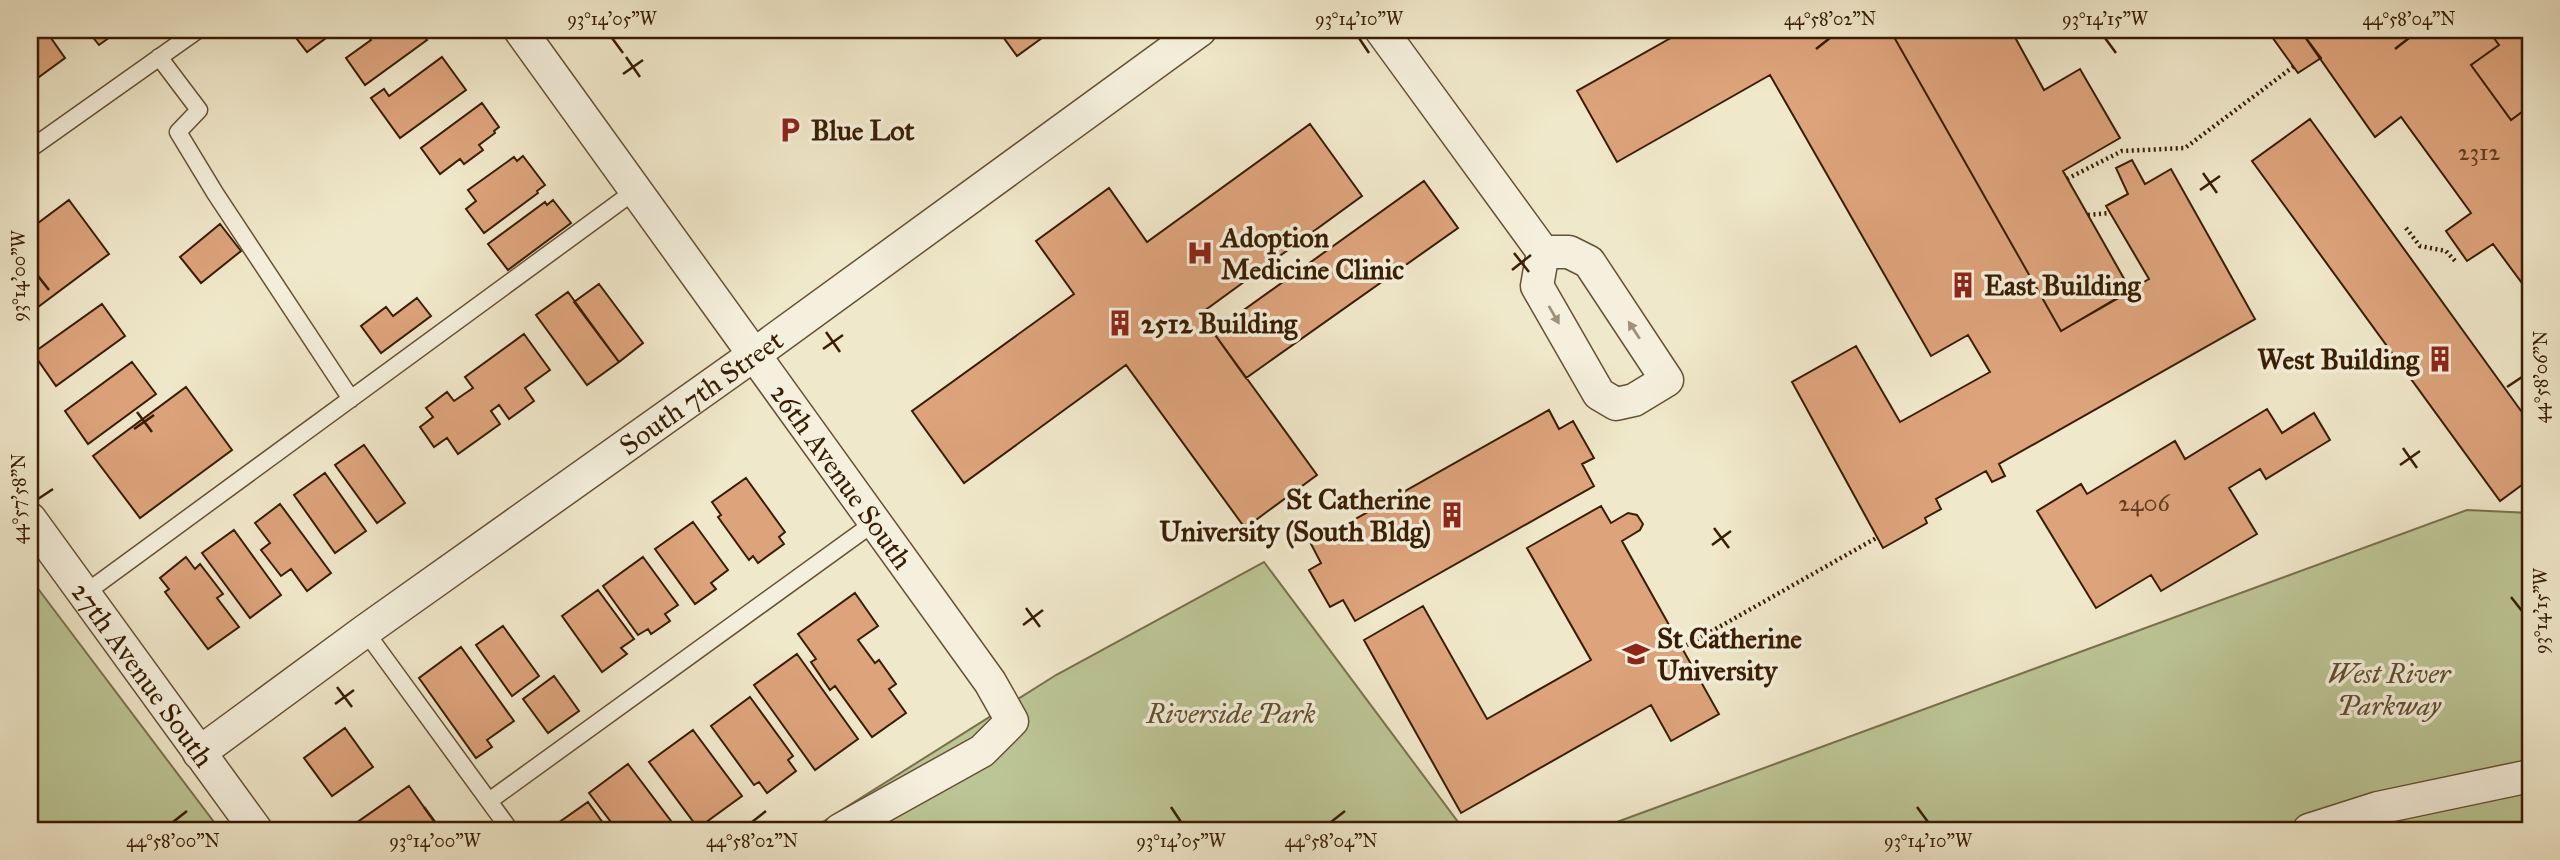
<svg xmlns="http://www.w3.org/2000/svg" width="2560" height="860" viewBox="0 0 2560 860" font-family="'IM FELL Great Primer',serif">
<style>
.green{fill:#bcc595;stroke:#7a714c;stroke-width:2}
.building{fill:#dda37b;stroke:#391d02;stroke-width:2}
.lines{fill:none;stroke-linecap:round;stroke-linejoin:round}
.service-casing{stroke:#675034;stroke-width:19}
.minor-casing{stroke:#675034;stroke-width:35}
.path{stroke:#391d02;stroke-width:4.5;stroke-dasharray:2 3.5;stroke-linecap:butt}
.service{stroke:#f5f0dd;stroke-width:16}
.minor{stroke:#f5f0dd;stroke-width:32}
.oneway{fill:#a0917a}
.ticks{fill:none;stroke:#391d02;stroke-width:2.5}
.labels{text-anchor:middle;stroke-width:7;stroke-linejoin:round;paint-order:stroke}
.number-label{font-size:24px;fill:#623e20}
.poi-label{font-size:28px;font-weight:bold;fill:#391d02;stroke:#f5f0dd;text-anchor:start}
.street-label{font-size:28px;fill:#391d02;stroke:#f5f0dd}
.park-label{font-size:28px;font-style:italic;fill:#604f2e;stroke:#f5f0dd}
.neatline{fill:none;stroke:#391d02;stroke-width:2.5}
.ticks-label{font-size:18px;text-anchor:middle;fill:#391d02}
</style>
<rect width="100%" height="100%" fill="#f0e8ca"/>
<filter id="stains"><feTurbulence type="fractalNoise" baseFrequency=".00286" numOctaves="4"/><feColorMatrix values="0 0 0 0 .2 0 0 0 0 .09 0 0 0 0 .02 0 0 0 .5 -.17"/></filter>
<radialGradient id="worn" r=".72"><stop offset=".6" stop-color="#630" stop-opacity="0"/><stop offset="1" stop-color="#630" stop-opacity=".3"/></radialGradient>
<path class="green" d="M2467,510L2530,513V830H1595Z
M1264,562L1464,830H810L1056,675Z
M30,578L220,830H30Z"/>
<path class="building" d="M30,30H59L60,31L51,38L65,58L39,77L30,64Z
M87,30H120L99,45Z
M290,30H346L336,37L333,33L307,52Z
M375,30H420L427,40L365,85L346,58L371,40L367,35Z
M998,30H1053L1017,56Z
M1685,30H1890L2061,331L2149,279L2106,206L2128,194L2116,168L2132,160L2145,184L2171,169L2255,319L1999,464L2005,476L1992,482L1986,471L1936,499L1941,509L1925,518L1927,523L1883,548L1792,382L1856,346L1900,422L1990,372L1968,335L1931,356L1770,75L1617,162L1577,91Z
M1890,30H2011L2044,90L2080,69L2120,138L2063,171L2131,291L2061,331Z
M2267,30H2300L2321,58L2298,73Z
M2300,30H2488L2499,45L2471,65L2511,120L2530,106V294L2493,244L2467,261L2446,231L2471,213L2401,117L2375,137Z
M2488,30H2530V106L2511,120L2471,65L2499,45Z
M442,57L466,90L400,138L371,98L384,89L389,96Z
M482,103L499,127L494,131L495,133L479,145L483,150L464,164L460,159L440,174L421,148Z
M2310,119L2524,415L2530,411V479L2500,501L2252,161Z
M1310,124L1362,196L1200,314L1317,475L1245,528L1126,365L964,483L912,411L1074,294L1036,241L1109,188L1147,242Z
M523,156L545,185L537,191L538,193L484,233L466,209L476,201L468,190L514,157L517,161Z
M1424,181L1458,228L1246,378L1213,332Z
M69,200L109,254L30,313V229Z
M553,200L571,223L508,270L488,244L545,202L547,205Z
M220,224L241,251L201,283L180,257Z
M599,284L643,343L619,362L574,302Z
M568,292L619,362L587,385L536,315Z
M417,298L431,316L381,353L361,326L386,307L393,316Z
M102,304L125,336L56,386L33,353Z
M524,334L550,370L525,388L534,401L509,419L499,405L491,411L500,424L458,454L447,438L434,447L420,427L433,417L426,408L447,392L454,401L473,388L465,377Z
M132,362L156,394L88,444L65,411Z
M186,387L232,450L140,518L93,456Z
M2267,409L2282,433L2314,413L2330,440L2266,479L2260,469L2229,488L2257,534L2161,591L2151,575L2096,608L2037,511L2081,484L2087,494L2175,441L2185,459Z
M1549,410L1559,429L1573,421L1594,458L1582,464L1594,486L1355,621L1343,600L1330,607L1309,570L1321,563L1311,544Z
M364,445L405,503L377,523L335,465Z
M325,473L366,531L335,553L294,495Z
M746,478L785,532L779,537L784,544L758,563L753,556L749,560L718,517L721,515L712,502Z
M280,504L331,573L307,591L291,569L281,576L261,550L270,543L255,523Z
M1601,506L1611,523L1628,513L1637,515L1643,524L1640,530L1622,541L1719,714L1671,741L1651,705L1461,813L1364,640L1423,606L1487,719L1591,660L1527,548Z
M693,522L728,570L711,583L716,589L695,604L655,549Z
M234,530L281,595L250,618L202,553Z
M186,557L195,569L200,564L223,594L217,598L239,627L208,649L165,592L169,589L160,578Z
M643,557L678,605L665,614L670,621L651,634L648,629L638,635L603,586Z
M598,590L634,639L621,648L627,654L602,672L562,616Z
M855,593L878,626L858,640L875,663L879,660L896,684L889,689L906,713L872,737L835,686L830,690L811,662L816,659L798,634Z
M503,626L539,676L512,696L476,645Z
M461,647L514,721L487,740L492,747L476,758L419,678Z
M797,654L858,739L815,770L754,685Z
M554,676L579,711L548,733L523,699Z
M750,697L793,756L788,760L796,771L767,793L759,782L754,785L711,726Z
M345,728L373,767L332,796L304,758Z
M693,730L742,796L698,828L649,762Z
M628,764L677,829L676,830H617L589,793Z
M409,786L438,827L433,830H351L349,828Z
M588,802L608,830H548Z"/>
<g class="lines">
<g class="service-casing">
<path id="service" d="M159,57L199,110L178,132L215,193L351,399
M30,149L198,30
M84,594L636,190
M365,631L510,830
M489,801L875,522"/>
</g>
<g class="minor-casing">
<g id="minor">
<path id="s1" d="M520,30L990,682L1012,721L982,751L840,830"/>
<path d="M1381,30L1543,252L1537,286L1599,394L1616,404L1634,400L1667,380L1589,262L1569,252H1543"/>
<path id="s2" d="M30,519L256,830"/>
<path id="s3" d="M199,753L365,631L755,354L1200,30"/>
<path d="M2309,830L2378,808L2530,776"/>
</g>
</g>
<path class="path" d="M2067,179L2122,151L2185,148L2293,67
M2088,215L2110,213
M2406,228L2420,246L2446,251L2455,261
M1682,648L1878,537
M2510,830L2530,820"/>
<use href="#service" class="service"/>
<use href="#minor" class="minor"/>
</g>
<defs><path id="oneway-solid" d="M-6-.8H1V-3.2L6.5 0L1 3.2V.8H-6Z" transform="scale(1.75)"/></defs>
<g class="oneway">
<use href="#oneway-solid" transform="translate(1554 315) rotate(60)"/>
<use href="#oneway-solid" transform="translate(1634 330) rotate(-123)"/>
</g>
<path class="ticks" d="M612,38L623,53M1359,38L1369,53M2105,38L2116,53M1816,49L1830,38M2395,49L2409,38M626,57L640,77M623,74L643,60M2203,173L2217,193M2200,190L2220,176M1514,253L1529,272M1512,270L1531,255M38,276L49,290M826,332L840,352M823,349L843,335M2507,387L2522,377M137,412L152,432M134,429L154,415M2403,448L2417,468M2400,465L2420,451M38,499L53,489M1714,528L1729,548M1712,545L1731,531M2511,597L2522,611M1026,608L1040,627M1023,625L1043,610M337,687L352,707M335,704L354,690M424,807L435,822M1171,807L1181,822M1917,807L1928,822M173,822L187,811M752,822L766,811M1331,822L1345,811"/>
<defs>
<g id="parking-bare" transform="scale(2.1)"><path d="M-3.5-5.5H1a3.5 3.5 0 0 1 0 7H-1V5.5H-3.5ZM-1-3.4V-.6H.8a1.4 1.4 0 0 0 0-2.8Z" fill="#8f2418" stroke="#f5f0dd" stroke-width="2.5" paint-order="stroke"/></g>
<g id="hospital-bare" transform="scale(2.1)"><path d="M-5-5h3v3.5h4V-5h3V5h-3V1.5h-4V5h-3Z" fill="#8f2418" stroke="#f5f0dd" stroke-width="2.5" paint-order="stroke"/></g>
<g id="building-bare" transform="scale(2.1)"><path d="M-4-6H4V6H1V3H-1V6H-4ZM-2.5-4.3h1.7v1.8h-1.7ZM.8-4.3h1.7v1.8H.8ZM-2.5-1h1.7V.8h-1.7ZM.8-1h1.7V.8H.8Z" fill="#8f2418" stroke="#f5f0dd" stroke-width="2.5" paint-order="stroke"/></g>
<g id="university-bare" transform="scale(2.1)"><path d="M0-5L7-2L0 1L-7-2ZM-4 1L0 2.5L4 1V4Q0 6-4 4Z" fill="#8f2418" stroke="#f5f0dd" stroke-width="2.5" paint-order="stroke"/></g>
</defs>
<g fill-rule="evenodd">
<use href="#parking-bare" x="790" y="130"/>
<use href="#hospital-bare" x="1200" y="253"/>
<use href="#building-bare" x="1963" y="285"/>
<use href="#building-bare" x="1120" y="323"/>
<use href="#building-bare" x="2440" y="359"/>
<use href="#building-bare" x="1452" y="515"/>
<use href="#university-bare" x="1636" y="654"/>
</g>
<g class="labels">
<g class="number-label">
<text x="2479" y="160">2312</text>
<text x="2144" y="511">2406</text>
</g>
<g class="poi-label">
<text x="811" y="140">Blue Lot</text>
<text x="1221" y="247">Adoption<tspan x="1221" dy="32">Medicine Clinic</tspan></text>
<text x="1984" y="295">East Building</text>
<text x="1141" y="333">2512 Building</text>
<text x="2419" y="369" text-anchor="end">West Building</text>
<text x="1431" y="509" text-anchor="end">St Catherine<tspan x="1431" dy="32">University (South Bldg)</tspan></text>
<text x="1657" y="648">St Catherine<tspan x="1657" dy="32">University</tspan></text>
</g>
<g class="street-label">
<text dy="10" stroke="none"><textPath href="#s3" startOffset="618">South 7th Street</textPath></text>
<text dy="10" stroke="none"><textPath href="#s1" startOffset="550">26th Avenue South</textPath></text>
<text dy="10" stroke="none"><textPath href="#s2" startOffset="192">27th Avenue South</textPath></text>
</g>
<g class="park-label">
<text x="2389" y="683">West River<tspan x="2389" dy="32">Parkway</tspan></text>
<text x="1231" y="723">Riverside Park</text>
</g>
</g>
<rect width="2560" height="860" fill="none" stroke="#f0e8ca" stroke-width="77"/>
<rect x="38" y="38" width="2484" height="784" class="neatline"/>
<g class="ticks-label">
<text x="612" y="25">93°14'05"W</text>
<text x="1359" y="25">93°14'10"W</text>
<text x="1830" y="25">44°58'02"N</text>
<text x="2105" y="25">93°14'15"W</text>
<text x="2409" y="25">44°58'04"N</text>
<text transform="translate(19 276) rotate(-90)" y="6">93°14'00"W</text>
<text transform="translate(2541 377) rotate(-90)" y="6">44°58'06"N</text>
<text transform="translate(19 499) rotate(-90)" y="6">44°57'58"N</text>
<text transform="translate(2541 611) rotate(-90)" y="6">93°14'15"W</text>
<text x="173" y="847">44°58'00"N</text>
<text x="435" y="847">93°14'00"W</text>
<text x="752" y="847">44°58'02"N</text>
<text x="1181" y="847">93°14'05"W</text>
<text x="1331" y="847">44°58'04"N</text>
<text x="1928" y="847">93°14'10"W</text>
</g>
<rect width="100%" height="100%" filter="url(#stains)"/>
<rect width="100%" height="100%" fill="url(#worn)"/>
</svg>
